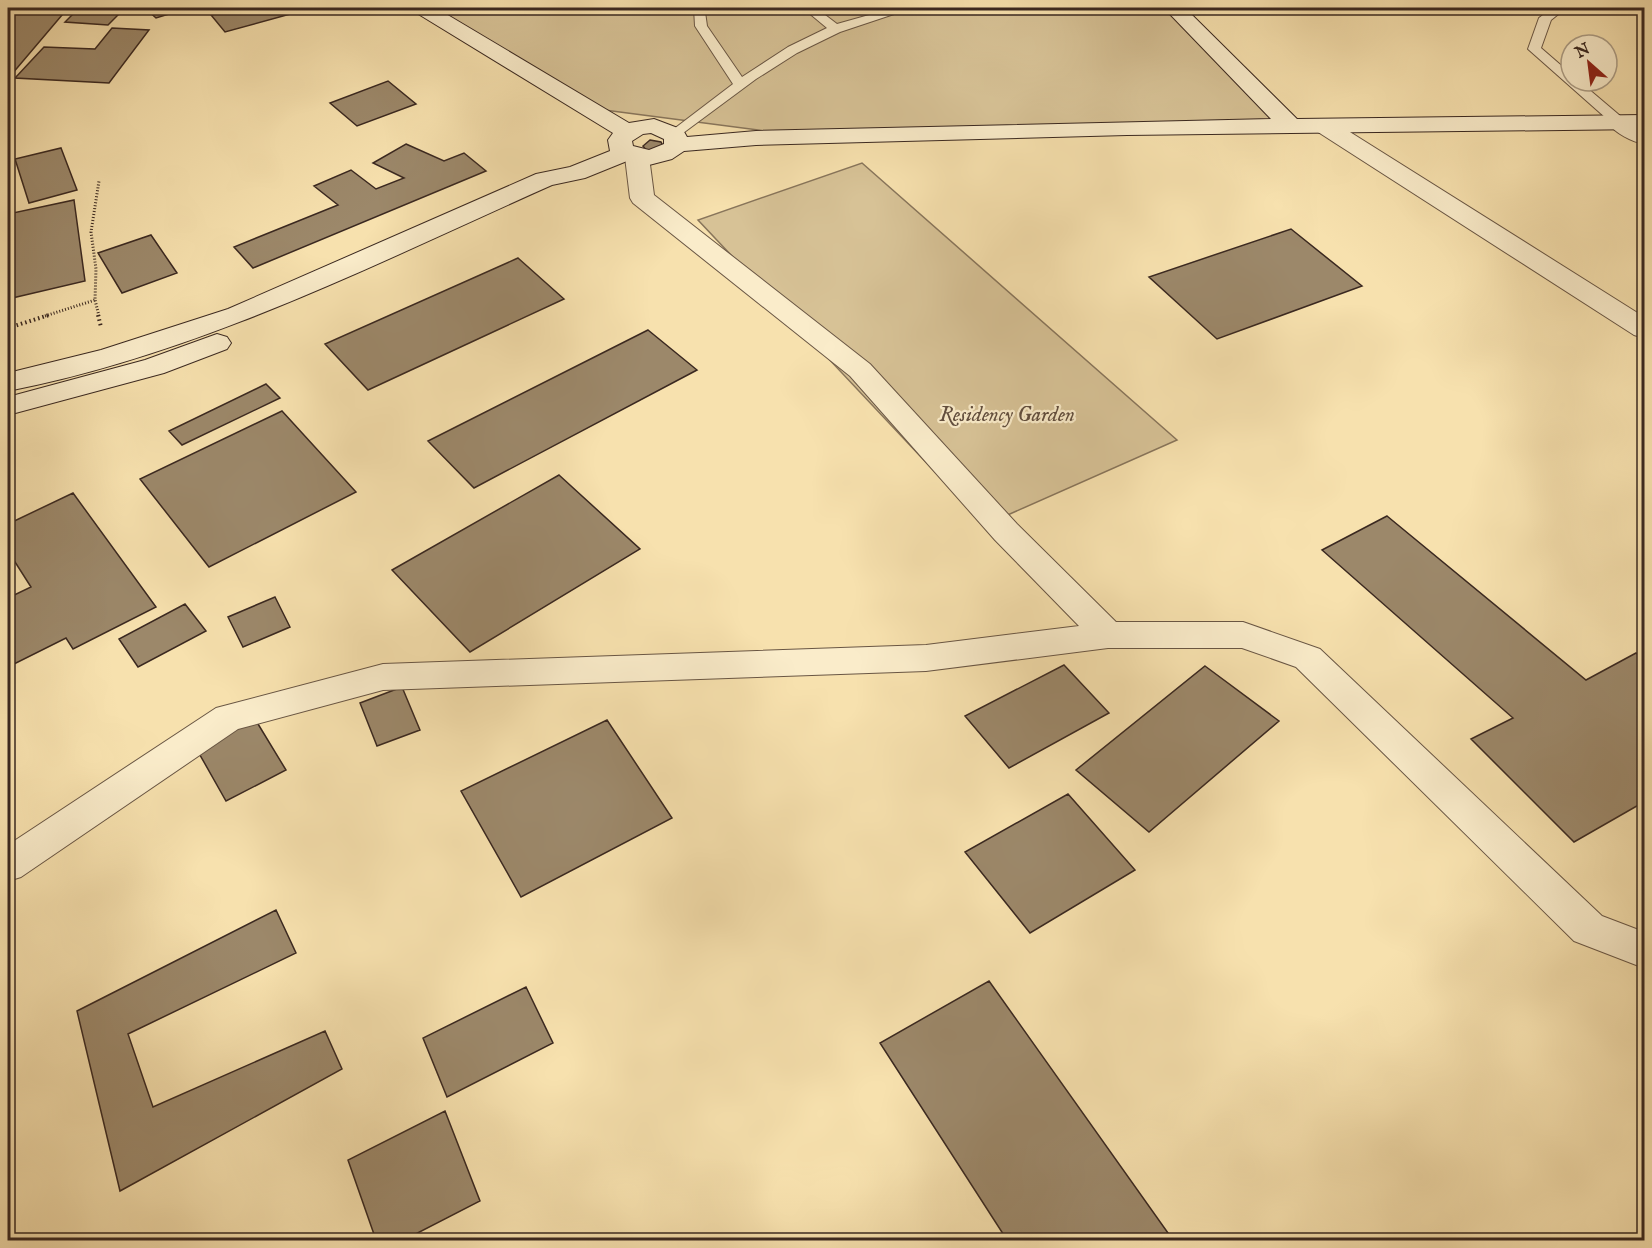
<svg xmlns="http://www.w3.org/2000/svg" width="1652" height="1248" viewBox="0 0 1652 1248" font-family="'IM FELL English',serif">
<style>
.green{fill:#d7c296;stroke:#88755b;stroke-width:1.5}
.building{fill:#9c886a;stroke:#3a2820;stroke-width:1.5}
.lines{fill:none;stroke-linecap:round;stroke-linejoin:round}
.lane-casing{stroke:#695644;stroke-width:2}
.street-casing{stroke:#695644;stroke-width:2}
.secondary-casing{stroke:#3a2820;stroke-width:2}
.path-far1{stroke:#3a2820;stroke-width:3;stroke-dasharray:1 2;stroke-linecap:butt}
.path{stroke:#3a2820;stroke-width:4;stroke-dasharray:1.5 3;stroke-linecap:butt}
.lane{fill:#faecca;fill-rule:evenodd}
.street{fill:#faecca;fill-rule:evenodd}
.secondary{fill:#faecca;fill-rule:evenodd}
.labels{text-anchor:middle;stroke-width:4.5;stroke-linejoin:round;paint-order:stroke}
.park-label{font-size:21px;font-style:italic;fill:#614e3e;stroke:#faecca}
</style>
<rect width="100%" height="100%" fill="#f7e1ae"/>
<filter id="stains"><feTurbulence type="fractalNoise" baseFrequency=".00333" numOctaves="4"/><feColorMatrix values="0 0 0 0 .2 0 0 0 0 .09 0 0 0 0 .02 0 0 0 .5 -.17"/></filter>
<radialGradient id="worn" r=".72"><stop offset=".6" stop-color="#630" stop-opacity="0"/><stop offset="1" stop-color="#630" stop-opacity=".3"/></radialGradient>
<path class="green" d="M422,8H1174L1292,127L788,134L589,108Z
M862,163L1177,440L985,525L698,220Z"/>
<path class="building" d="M11,8H68L12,74H8V11Z
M79,8H93L123,10L108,25L65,22Z
M145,8H189L156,18Z
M239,8H312L225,32L211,15Z
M1378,8H1424L1386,14Z
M112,28L149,30L109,83L15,78L44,47L95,49Z
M388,81L416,104L357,126L330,103Z
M650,140L661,142L663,146L654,152L646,150L643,146Z
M406,144L444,161L464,153L486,171L253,268L234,247L338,205L314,186L351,170L376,189L404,178L373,163Z
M61,148L77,190L29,203L15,159Z
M74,200L85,281L8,299V214Z
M1291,229L1362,286L1217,339L1149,277Z
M151,235L177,273L122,293L98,253Z
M518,258L564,299L368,390L325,344Z
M648,330L697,370L474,488L428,441Z
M266,384L280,398L182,445L169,431Z
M282,411L356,492L209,567L140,479Z
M559,475L640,549L470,652L392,570Z
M73,493L156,607L73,649L66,638L8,667V598L31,587L8,551V524Z
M1387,516L1586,680L1636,653L1644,660V805L1642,803L1574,842L1471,739L1513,718L1322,550Z
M275,597L290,627L243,647L228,617Z
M185,604L206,631L138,667L119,639Z
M1064,665L1109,713L1009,768L965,716Z
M1205,666L1279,721L1149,832L1076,770Z
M402,687L420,730L377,746L360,703Z
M255,719L286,770L226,801L196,748Z
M607,720L672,818L521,897L461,791Z
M1068,794L1135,870L1030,933L965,852Z
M276,910L296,953L128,1034L153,1107L325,1031L342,1069L120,1191L77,1011Z
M989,981L1173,1240H1007L880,1043Z
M526,987L553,1043L447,1097L423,1038Z
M445,1111L480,1201L404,1240H376L348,1160Z"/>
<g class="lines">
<g class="lane-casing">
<path id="lane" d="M588,8H680L674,12H594Z
M694,8H710L705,12L707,26L742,77L788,47L827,28L803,8H816L837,24L894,8H912L840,32L797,53L756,79L675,139L668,135L670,132L733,84L695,26Z
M1552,8H1566L1551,20L1541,48L1571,74V81H1579L1625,120V126H1615L1528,49L1539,18Z"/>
</g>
<g class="street-casing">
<path id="street" d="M1620,116L1644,127V144C1632,142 1615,133 1608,123L1612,118Z
M1326,120L1334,122L1644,317V338L1634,335L1318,132L1314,127L1318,122Z
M637,150L645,152L649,157L654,195L870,364L1017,524L1116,622H1243L1320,649L1602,916L1644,932V968L1574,941L1296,667L1242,648H1108L926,671L383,690L238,729L21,877L8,881V845L216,708L383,664L926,645L1079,626L995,540L850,376L633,203L630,198L625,157L629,152Z"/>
</g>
<g class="secondary-casing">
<path id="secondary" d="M412,8H436L629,123L654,119L683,130L687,137L756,131L1271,119L1164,8H1185L1297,119L1644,115V129L1127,135L756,145L684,151L672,159L649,165L627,161L585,178L552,185C375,264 199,354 8,391V373L101,350L228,309L536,174L570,167L610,151L608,140L613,133L415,12ZM651,133L664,139V144L649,150L633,146L632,141L643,134Z
M217,334L227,337L231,343L227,349L164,373L8,415V397L145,360Z"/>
</g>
<path class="path-far1" d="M45,316L95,300
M99,316L95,300L96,269L91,232L99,181"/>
<path class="path" d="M98,315L101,327
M8,328L49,315"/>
<use href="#lane" class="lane"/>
<use href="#street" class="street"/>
<use href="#secondary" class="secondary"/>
</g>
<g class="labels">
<g class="park-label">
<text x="1007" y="421">Residency Garden</text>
</g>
</g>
<rect width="1652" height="1248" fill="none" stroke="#f7e1ae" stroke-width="30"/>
<rect x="9" y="9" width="1634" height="1230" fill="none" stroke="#3a2820" stroke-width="3"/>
<rect x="15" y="15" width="1622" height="1218" fill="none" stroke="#3a2820" stroke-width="1.5"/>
<g transform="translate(1589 63) rotate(332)"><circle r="28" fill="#faecca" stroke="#ad9e86" stroke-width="1.5"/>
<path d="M0-4.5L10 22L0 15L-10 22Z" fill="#8f2418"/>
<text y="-9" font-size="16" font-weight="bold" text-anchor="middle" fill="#3a2820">N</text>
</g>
<rect width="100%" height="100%" filter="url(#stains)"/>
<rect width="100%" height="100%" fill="url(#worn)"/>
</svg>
